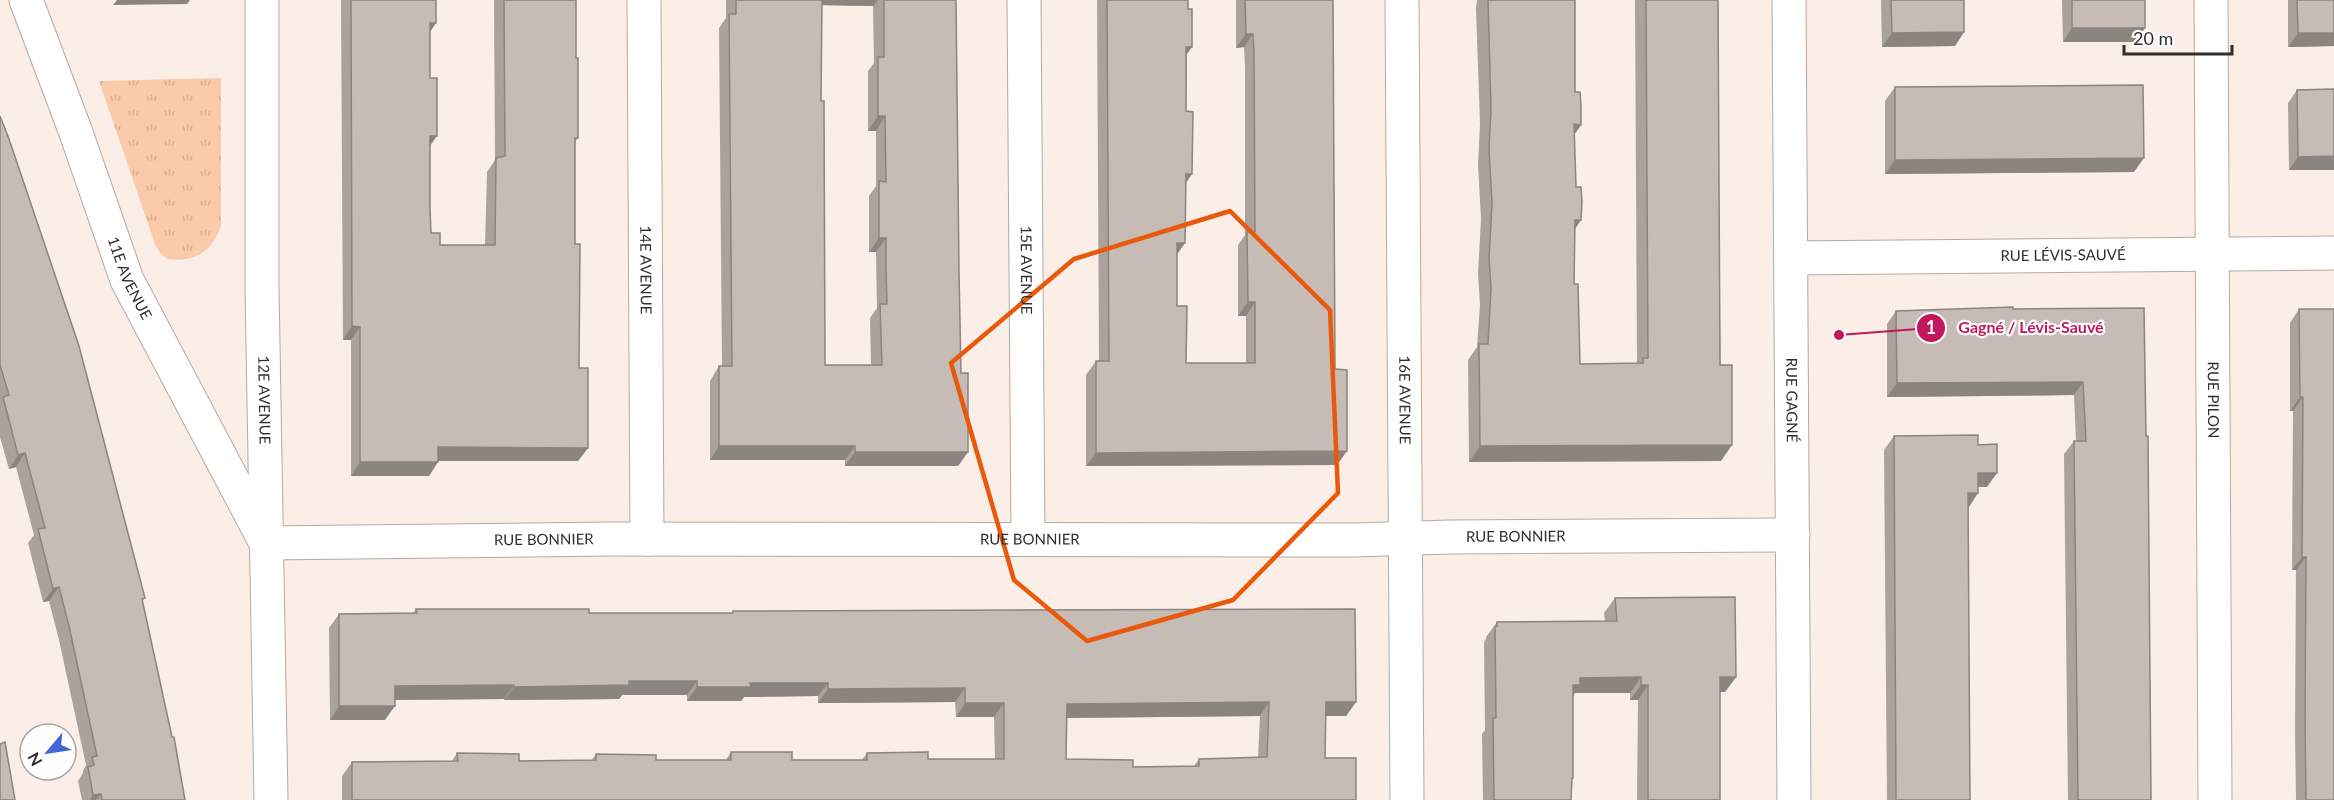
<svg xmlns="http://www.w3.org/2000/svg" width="2334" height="800" viewBox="0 0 2334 800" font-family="Lato,sans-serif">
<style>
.grass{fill:url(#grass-tufts)}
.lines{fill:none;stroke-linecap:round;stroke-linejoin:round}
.minor-casing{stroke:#b4aaa2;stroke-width:35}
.minor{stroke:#fff;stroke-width:33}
.wall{fill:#aba29c;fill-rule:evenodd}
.shaded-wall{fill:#8b847f}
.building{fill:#c7bcb5;stroke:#8b847f;stroke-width:1.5;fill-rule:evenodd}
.marked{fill:none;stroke:#e8590c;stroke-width:4.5;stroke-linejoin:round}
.labels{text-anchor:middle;stroke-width:4.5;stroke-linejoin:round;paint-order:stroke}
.street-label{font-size:15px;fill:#312d2a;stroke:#fefefe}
.leader{fill:none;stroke:#c2185b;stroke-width:2}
.callout-dot{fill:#c2185b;stroke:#fefefe;stroke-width:2}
.mark-label{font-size:18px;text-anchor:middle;font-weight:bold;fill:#fff}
.callout-label{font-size:16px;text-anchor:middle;font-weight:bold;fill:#c2185b;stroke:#fefefe;stroke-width:4.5;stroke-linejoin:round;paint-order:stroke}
</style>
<defs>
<pattern id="grass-tufts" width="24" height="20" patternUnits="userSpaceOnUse" patternTransform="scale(1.5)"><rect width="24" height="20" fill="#facbab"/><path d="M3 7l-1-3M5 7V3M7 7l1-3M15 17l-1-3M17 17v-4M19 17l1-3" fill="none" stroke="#d7af93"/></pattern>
</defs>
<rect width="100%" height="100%" fill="#faeee7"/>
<path class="grass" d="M221,78V226C212,252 194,263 167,259L160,253L155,244L99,81Z"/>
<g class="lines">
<g class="minor-casing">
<g id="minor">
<path id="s1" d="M26,0L75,130L127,280L266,543L611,539L1354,540L1451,537L1793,535"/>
<path id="s2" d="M262,0V288L271,800"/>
<path id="s3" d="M644,0L647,539"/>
<path id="s4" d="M1024,0L1028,539"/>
<path id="s5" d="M1402,0L1407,800"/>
<path id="s6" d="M1789,0L1794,800"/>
<path id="s7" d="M2211,0L2215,800"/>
<path id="s8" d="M1791,258L2334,253"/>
</g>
</g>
<use href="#minor" class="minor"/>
</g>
<path class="wall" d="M341,0H436V23L430,32V209L431,233L440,245H485L487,172L495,160L494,0H576V58L578,138L575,142V244L579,368L588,448L578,461H438L429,476H351V340H343Z
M726,0H956L959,271L961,373L968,452L958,466H845V460H710V381L719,366H722L719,28L726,18ZM822,5L873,6L874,63L868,71V131H876V186L869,196V252H876L877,308L870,318L871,365H825L821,101Z
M1097,0H1188L1186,111L1192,174L1186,183L1185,243L1177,254V306L1186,363H1246V316H1238V245L1245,235V67L1244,47L1236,48V0H1333L1335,369L1337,465L1086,466V375L1096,361H1099Z
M1477,0H1575V92L1581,125L1574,134L1576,187L1581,220L1575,229L1574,284L1580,364L1637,363L1635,0H1718L1721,461L1469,462L1468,360L1477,347L1480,305L1478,274L1481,219L1478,165L1480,124L1476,9Z
M1881,0H1964V32L1955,46L1882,47Z
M2062,0H2145L2136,42H2063Z
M2288,0H2334V46L2288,47Z
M1895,87L2134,172L1885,174V101Z
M2334,89V170H2289L2288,103L2297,90Z
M0,116L145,598L142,601L185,800H82L78,781L83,773V771L86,765L59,640L49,601L43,602L28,543L34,535L16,467L9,469L0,437Z
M2144,308L2151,800H2068L2064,454L2074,441H2076L2074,395L1887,397V324L1896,311Z
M2299,309L2334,800H2296L2295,732L2296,570H2292L2293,411H2290V323Z
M1894,436L1978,445L1987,487H1978L1968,507L1970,800H1887L1884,450Z
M1615,598L1736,677L1725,692H1720V800H1637L1638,700H1630V693H1575L1573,695L1571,800H1483L1482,734L1485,730L1484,642L1486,639V637L1497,622L1605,621L1604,613Z
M416,609L589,613H732L733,611L1356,702L1346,716H1326L1325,758L1356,800H342V776L352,762L452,761L457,753L519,761L592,760L596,754L656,760H726L731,752L792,760H862L867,753L928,759H995L994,717H956L955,702L818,703V696L744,697L741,701H687V695H622L619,699L504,700V699L395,700L385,720H330L329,628L339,614L413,613ZM1260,716L1258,758L1199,759L1194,766L1133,767L1066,759L1067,718Z"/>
<path class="shaded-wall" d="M117,0H190L187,4L113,5Z
M816,0H878L873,6L812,5Z
M430,23H436L426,37Z
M2072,28H2145L2136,42H2063Z
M1964,32L1955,46L1882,47L1892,33Z
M2298,33H2334V46L2288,47Z
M1246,34H1253L1244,47L1236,48Z
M1186,47H1192L1182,61Z
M878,116H885L876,131H868Z
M1574,124L1581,125L1570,141Z
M430,136H437L427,150Z
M2334,156V170H2289L2298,157Z
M2144,158L2134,172L1885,174L1895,160Z
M1186,174H1192L1182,188Z
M1575,220H1581L1570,236Z
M879,238H886L876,252H869Z
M1177,243H1185L1175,257Z
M1248,302H1255L1246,316H1238Z
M352,326L360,327L351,340H343Z
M2083,382L2074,395L1887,397L1897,383Z
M2300,397H2303L2293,411H2290Z
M1732,445L1721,461L1469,462L1480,446Z
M719,446H855L845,460H710Z
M438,447L588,448L578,461H429Z
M1347,451L1337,465L1086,466L1096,453Z
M855,452H968L958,466H845Z
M25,453L16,467L9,469L18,455Z
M360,462H438L429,476H351Z
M1978,473H1997L1987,487H1968Z
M1968,493H1978L1969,507H1958Z
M2302,557H2306L2296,570H2292Z
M59,587L49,601L43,602L53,589Z
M1641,677L1630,693H1575L1569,701L1573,685L1580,678Z
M1720,677H1736L1725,692H1709Z
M629,681H697L687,695H622L619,699L504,700L514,687Z
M750,683H828L818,696L744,697L741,701H687L697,687Z
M514,685L504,699L385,700L395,686Z
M1641,685H1648L1638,700H1630Z
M965,688L955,702L818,703L828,689Z
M1269,702L1260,716L1057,718L1067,704Z
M1326,702H1356L1346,716H1316Z
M965,703H1004L994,717H956Z
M339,706H395L385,720H330Z
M101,794L96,800H90L93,795Z"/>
<path class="building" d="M351,0H436V23H430V78H437V136H430V209L431,233H440V245H495L496,158L505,156L504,0H576V58H578V138H575V244H580L579,368H588V448L438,447V462H360V327L352,326Z
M736,0H822L821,101H824L825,365H882L880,304H887L886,270V238H879V181L886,182L885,116H878V57H884V0H956L959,271L961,373H968V452H855V446H719V366H732L729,14H736Z
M1107,0H1188V9H1192V47H1186V111L1193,112L1192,174H1186L1185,243H1177V306H1187L1186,363H1255V302H1248L1247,232H1255L1254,53L1253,34H1246L1245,0H1333L1335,369L1347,370V451L1096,453V361H1109Z
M1488,0H1575V92H1580L1581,106V125L1574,124L1576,187H1581L1582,201L1581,220H1575L1574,284H1578L1580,364L1643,363V358H1648L1646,0H1718L1720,365H1732V445L1480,446L1479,344H1488L1491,289L1489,258L1492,203L1489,149L1491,108Z
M1891,0H1964V32L1892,33Z
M2072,0H2145V28H2072Z
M2297,0H2334V33H2298Z
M2143,85L2144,158L1895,160V87Z
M2334,89V156L2298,157L2297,90Z
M0,116L9,139L79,346L145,598L142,599L172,737H174L185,800H102L101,794L93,795L88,767L94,765L92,757L97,756L69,626L59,587L53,589L38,529L45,528L25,453L18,455L3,397L9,395L0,365Z
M2013,307V309L2144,308L2146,436H2148L2151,800H2078L2074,441H2086L2083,382L1897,383L1896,311Z
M2299,309H2334V800H2306L2305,718L2306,557H2302L2303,397H2300Z
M1978,435V445L1997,444V473H1978V493H1968L1970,800H1896L1894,436Z
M1735,597L1736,677H1720V800H1648V685H1641V677L1580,678V685H1573V778H1572L1571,800H1494L1493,718H1496L1495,627L1497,626V622L1617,621L1615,598Z
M416,609H589V613H733V611L1355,609L1356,702H1326L1325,758H1356V800H352V762L458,761L457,753L519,754V761L596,760V754L656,755V760H731V752H792V760H867V753L928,752V759H1004V703H965V688L828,689V683H750L751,687H697V681H629V685L514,687V685L395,686V706H339V614L417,613ZM1269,702L1267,757L1199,759V766L1133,767V760L1066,759L1067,704Z
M5,742L15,800H0V744Z"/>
<path class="marked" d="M1230,211L1330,310L1338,493L1233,600L1087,641L1014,580L951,363L1074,259Z"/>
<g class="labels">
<g class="street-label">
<text dy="5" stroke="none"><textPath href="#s8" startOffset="272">RUE LÉVIS-SAUVÉ</textPath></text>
<text dy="5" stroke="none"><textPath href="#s3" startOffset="270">14E AVENUE</textPath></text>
<text dy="5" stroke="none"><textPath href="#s4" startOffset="270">15E AVENUE</textPath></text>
<text dy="5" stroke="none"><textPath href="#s1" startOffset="297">11E AVENUE</textPath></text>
<text dy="5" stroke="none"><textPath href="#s2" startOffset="400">12E AVENUE</textPath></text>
<text dy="5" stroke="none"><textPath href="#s5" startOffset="400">16E AVENUE</textPath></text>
<text dy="5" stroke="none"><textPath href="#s6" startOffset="400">RUE GAGNÉ</textPath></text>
<text dy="5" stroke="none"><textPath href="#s7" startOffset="400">RUE PILON</textPath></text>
<text dy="5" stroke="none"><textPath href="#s1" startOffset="1845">RUE BONNIER</textPath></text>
<text dy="5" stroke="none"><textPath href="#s1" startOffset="1359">RUE BONNIER</textPath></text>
<text dy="5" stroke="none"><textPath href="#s1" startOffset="873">RUE BONNIER</textPath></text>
</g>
</g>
<path class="leader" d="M1839 335L1931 328"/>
<g class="callout-dot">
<circle cx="1839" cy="335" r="6"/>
<circle cx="1931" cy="328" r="15"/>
</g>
<g class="mark-label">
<text x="1931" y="334">1</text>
</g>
<g class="callout-label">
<text x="2031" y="333">Gagné / Lévis-Sauvé</text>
</g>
<g transform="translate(48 752) rotate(241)"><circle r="28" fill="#fefefe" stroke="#acaaa9" stroke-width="1.5"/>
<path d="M0-4.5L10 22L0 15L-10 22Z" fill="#4066d8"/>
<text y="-9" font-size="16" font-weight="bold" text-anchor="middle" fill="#312d2a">N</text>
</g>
<path d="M2124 45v9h108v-9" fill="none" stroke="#312d2a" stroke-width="3"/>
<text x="2133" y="45" font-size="18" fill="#312d2a" stroke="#fefefe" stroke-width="4.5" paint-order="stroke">20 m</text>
</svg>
